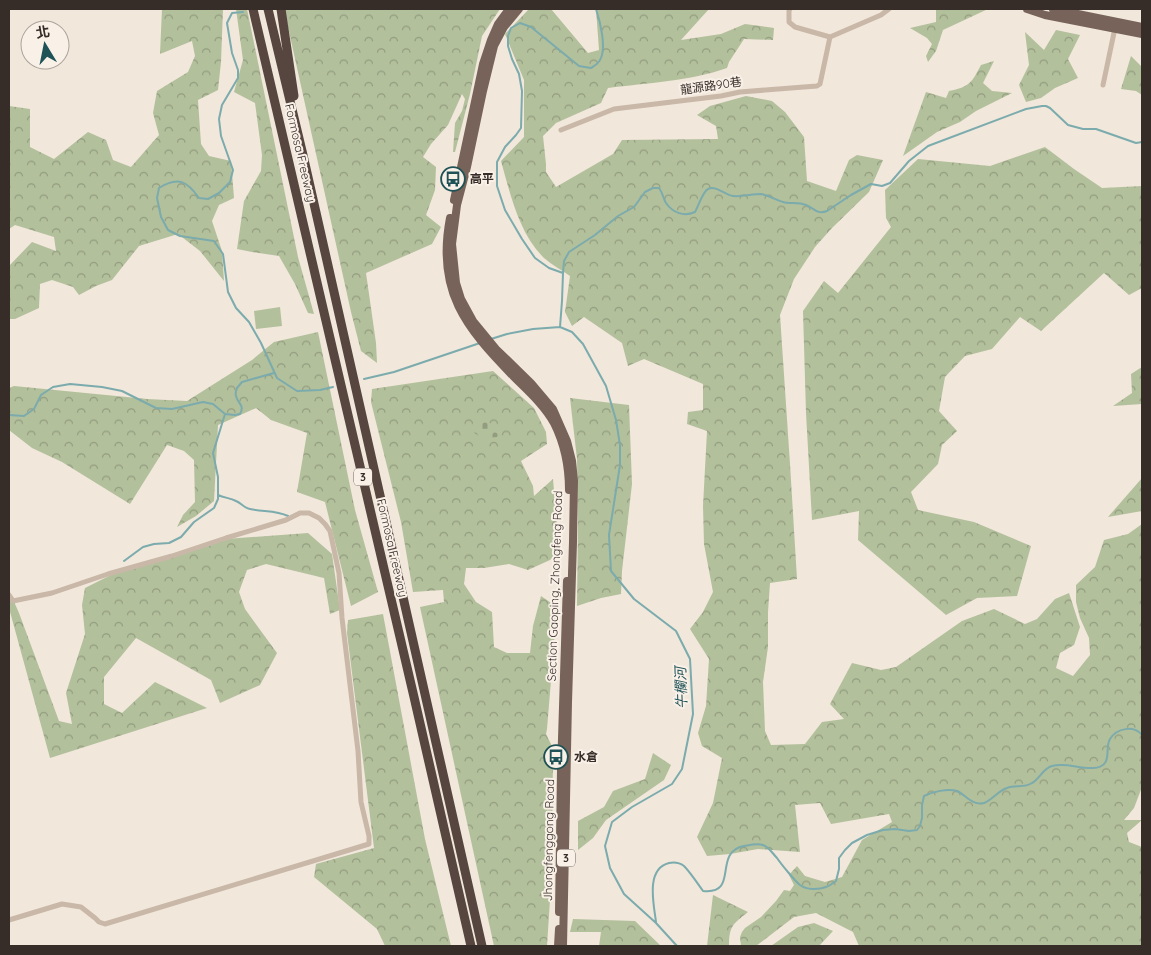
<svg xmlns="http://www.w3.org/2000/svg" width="1151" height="955" viewBox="0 0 1151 955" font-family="Quicksand,'Noto Sans TC',sans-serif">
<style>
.forest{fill:url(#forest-crowns)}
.cemetery{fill:url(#cemetery-stones)}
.park{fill:#b3c09c}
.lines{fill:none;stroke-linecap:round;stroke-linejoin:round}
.stream{stroke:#7babad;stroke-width:2}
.minor{stroke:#c9b7a8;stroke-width:5}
.primary{stroke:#776359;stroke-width:8}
.motorway{stroke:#56463f;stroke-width:9}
.labels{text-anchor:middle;stroke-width:4;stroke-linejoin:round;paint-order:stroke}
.shield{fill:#f9f1e8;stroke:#706762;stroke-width:1}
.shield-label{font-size:11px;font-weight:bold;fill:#362c28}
.street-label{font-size:12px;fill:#362c28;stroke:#f9f1e8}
.poi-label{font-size:12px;font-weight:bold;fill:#362c28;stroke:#f9f1e8;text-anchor:start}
.water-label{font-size:14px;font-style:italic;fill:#1f5256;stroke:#f9f1e8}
</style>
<defs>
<pattern id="forest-crowns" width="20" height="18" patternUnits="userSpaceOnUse" patternTransform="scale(1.25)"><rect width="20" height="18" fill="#b3c09c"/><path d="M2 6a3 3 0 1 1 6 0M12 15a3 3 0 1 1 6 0" fill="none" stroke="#929c7f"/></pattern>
<pattern id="cemetery-stones" width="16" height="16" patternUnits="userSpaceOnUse" patternTransform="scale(1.25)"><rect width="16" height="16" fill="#b3c09c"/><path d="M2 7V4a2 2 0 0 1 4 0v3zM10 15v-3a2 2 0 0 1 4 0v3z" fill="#929c7f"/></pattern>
</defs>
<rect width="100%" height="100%" fill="#f1e7db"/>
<path class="forest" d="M162,9H223L221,62L218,90L198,100L201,144L209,156L231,161L234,198L219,205L212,221L222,251L224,281L200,251L178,234L139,246L112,280L96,286L79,295L73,287L52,280L40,284L39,308L15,319H9V266L32,242L56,251L54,237L15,225L9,229V106L30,109V147L54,159L88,132L106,140L113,160L131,167L159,135L153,113L157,91L188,72L195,56L192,41L160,54Z
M236,9H247L298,257L314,314L308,313L295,284L279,256L252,252L237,249L244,201L261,171L262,155L255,103L234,92L243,60Z
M284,9H500L482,36L470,94L455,152H453L455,123L462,111L465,99L462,94L448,125L431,144L423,157L436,167L435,190L426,215L441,227L432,244L366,273L376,343L377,363L361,351L351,312Z
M529,9H551L588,53L599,50L596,9H709L681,40L721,34L745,24L774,28L773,40L744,39L729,62L727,68C690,81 647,83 608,88L601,103L556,123L543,136L546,164V172L556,187L613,154L622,140L718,139L716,126L697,115L710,106L746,96L772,101L785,112L804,137L807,181L836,191L849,160L857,155L883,160L869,192L832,228L815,247L794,279L780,315L790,464L797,579L770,583L768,612V647L763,682L765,731L771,745L805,744L822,722L844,719L830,704L852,663L881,670L896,667L962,621L994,609L1025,624L1037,619L1055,599L1069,593L1080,627L1074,645L1060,653L1056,668L1073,676L1090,655L1089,638L1080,618L1076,602V585L1095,567L1104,540L1128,534L1142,524V787L1134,808L1124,820H1142L1127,833L1129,842L1142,847V946H859L853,932L816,913L794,917L756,946H741L740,937L742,932L745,928L761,917L776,901L784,890L790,891L794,885L789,875L797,866L805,876L825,882L842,877L862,840L892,822L889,814L831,824L820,803L795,805L800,852L758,849L730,854L707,856L697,837L713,803L722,758L702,746L698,733L706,706L709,659L690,629L703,612L713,592L704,544L703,506L707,431L687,424L688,412L703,410V384L644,359L628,366L622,343L584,317L572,326L565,312L570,276C562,270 552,265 544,258C519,234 510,193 501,161L524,137V80L505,34Z
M936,9C943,9 950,10 957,9H988L943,30L936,51L928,62L926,56L932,44L927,38L910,28L936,22Z
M1056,30L1080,35L1068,59L1078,78L1055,88L1041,98L1026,102L1019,85L1029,65L1025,32L1044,50Z
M1131,56L1142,67V95L1136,91L1121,89Z
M994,61L983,83L992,91L1012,93L976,111L960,122L937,132L903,156L926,92L946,98L949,91C970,87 972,82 981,65Z
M1045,147L1074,169L1102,188L1142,186V288L1129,295L1104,273L1041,331L1020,317L992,349L965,356L945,377L939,411L957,431L942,445L938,464L911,492L918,510L974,522L1031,546L1017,596L977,598L946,615L858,540L859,511L812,520L806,413L803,311L824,281L838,293L891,227L886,218L885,190L918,159L990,166Z
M318,332L355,510L378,592L351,606L325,502L297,492L307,433L271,420L256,408L218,425L214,501L196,516L177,527L183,515L195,502L194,460L184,451L167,445L130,504L62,462L32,448L9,430V388L14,386L147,399L187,401L252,360L274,342Z
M1142,367V404L1113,406L1132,393L1131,374Z
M493,371L534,408L546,432L547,444L521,461L533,486L534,496L553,479L559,551L550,560L528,570L509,564L484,568H466L464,584L476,602L492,612L494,647L507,653H530L533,626L541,596L557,607L547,729L546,734L553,748L552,869L547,946H494L420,607L444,602L443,590L413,592L401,522L371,402L372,389Z
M570,398L629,405L632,484L622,571L621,594L601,598L577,606L578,522L577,459Z
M1142,478V511L1108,517Z
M308,533L332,554L340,610L330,614L324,578L266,564L247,570L239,592L245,609L277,653L260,685L220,703L211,680L136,638L104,677V704L122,713L155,682L207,708L50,758L9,608L11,595L19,613L59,721L72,724L66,693L85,634L82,605L85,588L117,572L225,539Z
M383,614L425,839L451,946H385L377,929L314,877L316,864L374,848L347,633L348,620Z
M653,753L671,765L664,780L606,820L593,838L578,850V821L604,807L613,791L645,779Z
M713,895L748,912C733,924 729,926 729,946H707Z
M573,919L635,921L661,946H599L601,932H570Z
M814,923L833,931L819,946H771L798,927Z"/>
<path class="cemetery" d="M480,421L498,425L501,432L497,437L485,438L474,433Z"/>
<path class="park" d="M280,307L282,326L256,329L254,311Z"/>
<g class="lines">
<path class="stream" d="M243,12L232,13L227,23L232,53L238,70V78L222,105L219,119L221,136L233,170L230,182L219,193L208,199L199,198C187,181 178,176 159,188L157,198L161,217L168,230L180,236L214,241L223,254L228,292L236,308L249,322L261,343L277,378L297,391L320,390L333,387
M563,273L549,268L535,258L522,239L505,210L497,186V162L505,147L516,135L521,128L522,91L519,74L512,59L508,46V36L511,28L520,23L531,27L579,66L591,68C594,66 599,63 600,60C607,48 600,21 596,9
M560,327L562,301L563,273L564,261L569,252L595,235L618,216L634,207L645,192L653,188H659C663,193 663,198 666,203C673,213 684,217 695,212C698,207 703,191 708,189C716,185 725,195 733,196C742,197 752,194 761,194C769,195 775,200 783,202C790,204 798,202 806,205C814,208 817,215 827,211L851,195L871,184L882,186L890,183L909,161L928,146L1026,109L1042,106H1046L1050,108L1068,125L1083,129H1096L1136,143L1142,142
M491,339L507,334L533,329L560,327L572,332L583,344L606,386L616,420L620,445V465L609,535L611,571L634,599L676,631L690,659L693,714L682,769L672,784L632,807L612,822L605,846L610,868L624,894L656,923L677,946
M364,379L394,372L480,343
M9,415L24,416L34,409L41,395L53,387L70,384L102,387L122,391L156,408L172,409L203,402L213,404L225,414L235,415L240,414C245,405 238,404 236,396C235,393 236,391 237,388L242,382L274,373
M218,495C225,498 230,498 236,501C241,503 244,508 250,509C263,512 276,510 288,516
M124,561L143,547L154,544L169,543L181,537L194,522L214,508L218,499V477L213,453L225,414
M656,922C654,905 645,869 669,863C674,862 680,863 684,866C690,872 698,884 703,891C740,895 712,852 744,846C750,845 757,843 763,845C769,847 773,854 777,858C781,864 795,881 800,885C807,890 818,890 826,887C830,886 833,883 836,881L839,869V858L845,850L852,843L867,835L883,830L895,829L909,831L917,830L920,826L922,818V805L924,796C932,792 948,788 957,791C966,795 972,806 984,803C992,800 998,791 1007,788C1015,785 1025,788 1032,783C1040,779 1043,768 1052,766C1066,762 1079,769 1093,768C1098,768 1104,766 1106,761C1109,754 1106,746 1110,739C1117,728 1134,725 1142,735"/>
<path class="minor" d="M790,9L789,10V22L795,27L830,37L881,15L889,9
M1103,85L1115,28
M561,130L614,109L721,96L740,92L817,86L820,84L830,37
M9,595L13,601L52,593L108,574L172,556L226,538L286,520L300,513H309L319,518L325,524L330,531L339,573L342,618L358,751L361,802L369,836V844L105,924L99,922L95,918L81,907L62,904L9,920"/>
<path class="primary" d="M519,9L504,27L494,46L483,91L467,167L457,205L452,244L456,283L461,299L473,321L496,349L531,383L553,409L567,441L572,461L574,481L573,542L568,702L563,946
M1027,9L1045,15L1142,34
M1053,9L1142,27
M454,200L483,64L491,40L498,24L509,9
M450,218C436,291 465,327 514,377C528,391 544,405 554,423C564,443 569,468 569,490
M559,912L561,770L567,581
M558,946L559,929"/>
<path class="motorway" d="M253,9L414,697L471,946
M268,9L303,155L482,946
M281,9L294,96"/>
</g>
<defs>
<g id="bus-ring" transform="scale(1.25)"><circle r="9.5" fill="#f9f1e8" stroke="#1f5256" stroke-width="1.5"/><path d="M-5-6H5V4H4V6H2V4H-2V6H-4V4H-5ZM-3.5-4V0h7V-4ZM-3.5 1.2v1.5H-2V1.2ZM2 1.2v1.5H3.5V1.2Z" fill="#1f5256"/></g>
</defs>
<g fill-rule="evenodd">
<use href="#bus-ring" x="453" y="179"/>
<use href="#bus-ring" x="556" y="757"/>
</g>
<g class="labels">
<g class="shield">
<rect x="354" y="468.5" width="18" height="17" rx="4"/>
<rect x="557" y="849.5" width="18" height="17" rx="4"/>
</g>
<g class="shield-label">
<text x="363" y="481">3</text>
<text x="566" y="862">3</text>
</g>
<g class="street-label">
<text transform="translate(711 86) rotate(-8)" y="4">龍源路90巷</text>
<text transform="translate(300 153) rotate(77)" y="4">Formosa Freeway</text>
<text transform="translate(392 548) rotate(77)" y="4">Formosa Freeway</text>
<text transform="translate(555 586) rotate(-88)" y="4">Section Gaoping, Zhongfeng Road</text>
<text transform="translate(549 840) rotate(-89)" y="4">Jhongfenggong Road</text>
</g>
<g class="poi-label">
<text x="470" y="183">高平</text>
<text x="574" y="761">水倉</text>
</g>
<g class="water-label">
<text transform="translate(681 688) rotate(-92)" y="5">牛欄河</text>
</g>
</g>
<rect width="1151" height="955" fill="none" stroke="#362c28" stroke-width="20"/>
<g transform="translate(45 45) rotate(350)"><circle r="24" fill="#f9f1e8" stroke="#aba29b"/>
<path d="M0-4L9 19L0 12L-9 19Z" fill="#1f5256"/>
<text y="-8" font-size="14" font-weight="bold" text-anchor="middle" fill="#362c28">北</text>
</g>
</svg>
